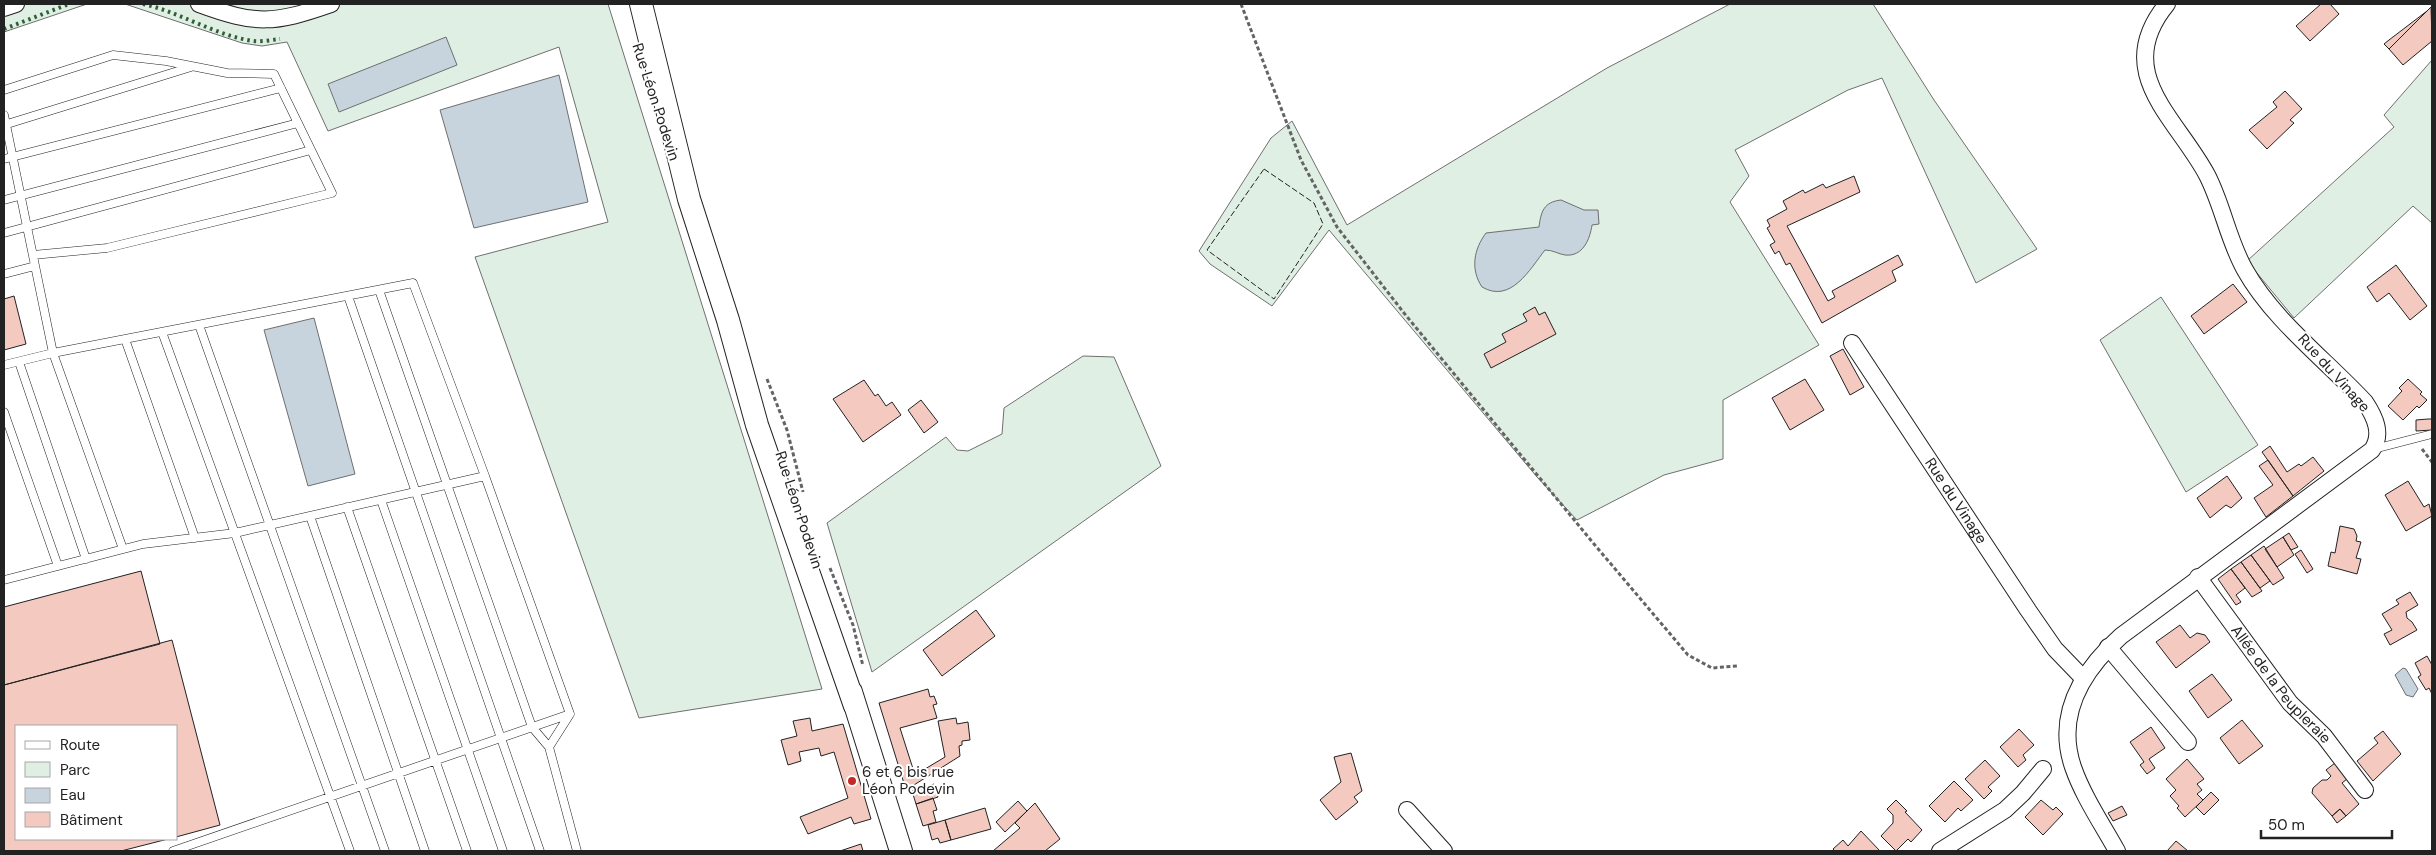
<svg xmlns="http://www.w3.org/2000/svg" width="2436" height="855" viewBox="0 0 2436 855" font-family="'DM Sans',sans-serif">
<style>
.green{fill:#e0efe3;stroke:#6f6f6f}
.water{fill:#c7d3dd;stroke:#6f6f6f}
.building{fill:#f3c9c0;stroke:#222}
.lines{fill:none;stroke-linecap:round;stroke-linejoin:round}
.service-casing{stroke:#222;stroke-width:9}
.minor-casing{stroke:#222;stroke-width:18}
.secondary-casing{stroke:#222;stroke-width:24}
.path{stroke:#646464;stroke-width:3;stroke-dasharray:4 2.5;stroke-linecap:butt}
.service{stroke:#fff;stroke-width:8}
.minor{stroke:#fff;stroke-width:16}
.secondary{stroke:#fff;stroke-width:22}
.hedge{stroke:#2f5e38;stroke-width:4;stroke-dasharray:2.5 4;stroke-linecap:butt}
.fence{stroke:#222;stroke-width:1;stroke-dasharray:6 2.5;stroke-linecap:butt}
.poi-dot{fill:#c62828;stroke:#fff;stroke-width:2}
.labels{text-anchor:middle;stroke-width:4;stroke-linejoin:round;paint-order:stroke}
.street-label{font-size:15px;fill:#222;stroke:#fff}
.poi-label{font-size:15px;fill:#222;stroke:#fff;text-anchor:start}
</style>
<rect width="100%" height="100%" fill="#fff"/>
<path class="green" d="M4,4H87L4,32Z
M125,4H608L822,689L639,718L475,257L608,222L559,47L328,131L287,42L262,46L242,43Z
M1730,4H1873L1934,100L2037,249L1976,283L1882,78L1848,90L1735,150L1749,176L1730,202L1819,345L1723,400V459L1664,475L1577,520L1537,477L1329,230L1272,306L1210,264L1199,251L1271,138L1292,121L1347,225L1607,68Z
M2432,60V223L2413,206L2294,318L2247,261L2394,127L2384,115Z
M2161,297L2258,445L2186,492L2100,340Z
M1083,356L1114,357L1161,466L872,672L827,523L946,437L957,450L968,451L1002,434L1004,408Z"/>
<path class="water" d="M446,37L457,65L339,112L328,84Z
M559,75L588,202L474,228L440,110Z
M1561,200L1584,210H1598L1599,224L1592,225C1590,239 1583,257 1565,255C1558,254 1553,250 1545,250C1530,269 1511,304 1482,287C1470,269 1474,249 1486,233L1539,227C1541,211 1544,202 1561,200Z
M314,318L355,474L308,486L264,330Z
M2403,668L2406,669L2418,689L2413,697L2406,695L2395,675Z"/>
<path class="building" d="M2321,4H2330L2339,14L2310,41L2296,26Z
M2431,7L2432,41L2403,65L2389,49Z
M2427,11L2389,49L2384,44L2389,40Z
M2285,91L2302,109L2290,120L2294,123L2267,149L2249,130L2277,107L2273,102Z
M1854,176L1860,192L1787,226L1828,301L1835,297L1832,291L1898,255L1903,265L1892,271L1896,281L1822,323L1790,263L1786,265L1779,251L1775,254L1770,245L1775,242L1767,228L1770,226L1767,220L1787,209L1783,201L1803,190L1805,193L1823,184L1826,188Z
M2396,265L2427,306L2410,320L2389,293L2377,302L2367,287Z
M2233,284L2247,302L2204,334L2191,316Z
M14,296L26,344L4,350V299Z
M1535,307L1539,315L1545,312L1556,334L1491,368L1484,354L1506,342L1502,334L1527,321L1523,314Z
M1843,349L1864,387L1850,395L1830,356Z
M1805,379L1824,410L1790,430L1772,398Z
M2408,379L2422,392L2420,394L2427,400L2419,408L2417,406L2403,420L2388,406L2402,391L2399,388Z
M864,380L875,396L878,394L886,406L892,402L901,415L863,442L833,399Z
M921,400L938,422L924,433L908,410Z
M2428,419H2432V430L2416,431V420Z
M2270,446L2287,472L2299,464L2301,466L2313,457L2324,471L2293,496L2262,452Z
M2268,460L2293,496L2266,517L2254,498L2273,485L2259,466Z
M2227,476L2242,498L2231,508L2226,505L2210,518L2197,498Z
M2408,481L2424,507L2429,504L2432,516L2406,531L2385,495Z
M2340,526L2354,529L2357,536L2356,541L2361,542L2356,558L2361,559L2357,574L2328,566L2331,552L2335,553Z
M2289,533L2298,547L2291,550L2283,537Z
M2283,537L2294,555L2277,567L2265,549Z
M2264,546L2284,578L2273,585L2251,555Z
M2301,550L2313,569L2307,573L2295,554Z
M2251,555L2270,581L2260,588L2241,562Z
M2241,562L2262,591L2252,597L2231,569Z
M2231,569L2245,588L2236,595L2241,602L2236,605L2218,579Z
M141,571L160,644L4,685V607Z
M2410,592L2418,605L2406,612L2407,618L2412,622L2417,630L2390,645L2384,634L2392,630L2382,614L2399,604L2396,600Z
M976,610L995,636L942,676L923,650Z
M2180,625L2190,638L2197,633L2205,635L2210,642L2176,668L2156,642Z
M172,640L220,825L176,837V726H16V839H168L121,851H4V685Z
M2427,656L2432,665V694L2429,688L2426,690L2418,677L2421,675L2415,663Z
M2212,674L2232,700L2208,718L2189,691Z
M928,689L930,697L934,696L937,704L933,705L937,718L900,728L915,775L945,757L938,721L956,718L957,724L968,722L970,740L962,741V745L959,746L960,756L906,790L879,703Z
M810,718L812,731L843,724L871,819L854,824L851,817L808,834L800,817L848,798L834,752L821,756L819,748L799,752L801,761L788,765L781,740L797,736L793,721Z
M2242,720L2263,746L2239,764L2220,738Z
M2151,727L2165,748L2149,759L2155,768L2147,774L2140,765L2144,762L2130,742Z
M2019,729L2034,745L2023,755L2026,760L2018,767L2000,747Z
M2383,731L2401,754L2373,781L2357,761L2378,743L2374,738Z
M1351,753L1362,791L1354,797L1358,802L1336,820L1320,800L1341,782L1334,757Z
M2187,759L2204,779L2197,784L2202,790L2197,794L2203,800L2185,817L2177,808L2179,806L2170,796L2176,790L2166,779Z
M1985,760L2000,776L1988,787L1992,791L1984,799L1965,779Z
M2335,763L2347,779L2342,783L2359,804L2346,816L2340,809L2332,816L2312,793L2313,788L2322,780H2327L2331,776L2326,770Z
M1954,781L1973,800L1961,811L1958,808L1945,822L1929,806Z
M934,784L938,797L916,804L912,791Z
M2211,792L2219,800L2204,815L2196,807Z
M933,798L937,810L933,811L936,822L923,826L916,804Z
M1896,800L1907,811L1905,812L1922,830L1911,842L1908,839L1896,851L1881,836L1893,823V815L1887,809Z
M2041,800L2053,810L2056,807L2063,814L2043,835L2025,817Z
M1018,801L1027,811L1005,832L996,822Z
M1035,803L1060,839L1045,851H993L1020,828L1015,823Z
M2122,806L2127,815L2113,821L2108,813Z
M985,808L991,829L951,840L945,820Z
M2340,809L2346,816L2337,823L2332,816Z
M945,820L951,840L940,843L938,838L932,840L928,825Z
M1861,831L1880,851H1835L1833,849L1843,840L1848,846Z
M2176,841L2188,851H2167Z
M861,844L863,851H840Z"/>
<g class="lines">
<g class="service-casing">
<path id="service" d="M4,90L113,55L166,61L227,73L274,74L332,193L107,248L33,255
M4,115L53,353L123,549
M4,125L191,67
M4,159L281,88
M4,200L298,123
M4,233L311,150
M4,274L35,266
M379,290L532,727L549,747
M348,296L540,851
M199,325L385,851
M162,332L350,851
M125,339L195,538
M19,362L86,559
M4,365L53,353L413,283L485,476
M4,412L58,566
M2374,449L2432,434
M381,500L503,851
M347,507L467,851
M310,516L425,851
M4,580L143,544L235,533L485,476L570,714L173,851
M570,714L549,747L577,851"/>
</g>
<g class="minor-casing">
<g id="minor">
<path d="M199,4C256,25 274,24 331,4"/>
<path d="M4,8L16,4"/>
<path id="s1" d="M1852,343L2028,610L2055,649L2083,678"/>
<path id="s2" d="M2198,577L2290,703L2324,736L2365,790"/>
<path d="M2108,647L2188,742"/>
<path d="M1407,810L1444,851"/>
<path d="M1940,851L2005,810L2023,793L2043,769"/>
<path d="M2117,851C2102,824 2083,796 2073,767C2055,714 2083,670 2121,636L2372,450C2383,434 2375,417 2365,402C2326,360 2273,320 2245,270C2228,240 2223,206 2207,175C2176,117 2111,72 2167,4"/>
</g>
</g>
<g class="secondary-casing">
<path id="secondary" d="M641,4L689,199L728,320L757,425L855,706
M851,692L901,851"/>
</g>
<path class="path" d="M1241,4L1301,160L1337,227L1404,313L1594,544L1688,655L1712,668L1737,666
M767,379L787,430L803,492
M2422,449L2432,462
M830,568L853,625L863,666"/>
<use href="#service" class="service"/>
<use href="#minor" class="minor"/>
<use href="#secondary" class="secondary"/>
<path class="hedge" d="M143,4C180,12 214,35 253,41C261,42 271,40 280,39
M4,29L69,4"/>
<path class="fence" d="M1264,169L1314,203L1323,224L1274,299L1207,250Z"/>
</g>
<circle class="poi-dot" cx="852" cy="781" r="5"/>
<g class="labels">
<g class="street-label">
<text transform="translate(656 102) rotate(72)" y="5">Rue Léon Podevin</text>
<text transform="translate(2334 373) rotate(48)" y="5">Rue du Vinage</text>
<text dy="5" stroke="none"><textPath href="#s1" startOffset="189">Rue du Vinage</textPath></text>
<text transform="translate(799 510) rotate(72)" y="5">Rue Léon Podevin</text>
<text dy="5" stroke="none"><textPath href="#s2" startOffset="136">Allée de la Peupleraie</textPath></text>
</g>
<g class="poi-label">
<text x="862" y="777">6 et 6 bis rue<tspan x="862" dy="17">Léon Podevin</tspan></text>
</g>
</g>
<rect width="2436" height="855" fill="none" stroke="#222222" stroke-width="10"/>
<rect x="15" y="725" width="162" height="115" fill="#ffffff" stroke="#a7a7a7"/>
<rect x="25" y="741" width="25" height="8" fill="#ffffff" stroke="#a7a7a7"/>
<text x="60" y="750" font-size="15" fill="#222222">Route</text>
<rect x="25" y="762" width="25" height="15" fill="#e0efe3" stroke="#a7a7a7"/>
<text x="60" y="775" font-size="15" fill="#222222">Parc</text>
<rect x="25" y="788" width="25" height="15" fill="#c7d3dd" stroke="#a7a7a7"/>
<text x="60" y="800" font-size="15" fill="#222222">Eau</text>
<rect x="25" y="812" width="25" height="15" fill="#f3c9c0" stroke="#a7a7a7"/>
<text x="60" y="825" font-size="15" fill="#222222">Bâtiment</text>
<path d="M2261 830v8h131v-8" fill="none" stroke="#222222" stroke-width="2.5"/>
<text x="2268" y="830" font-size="15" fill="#222222" stroke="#ffffff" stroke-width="4" paint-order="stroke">50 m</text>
</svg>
